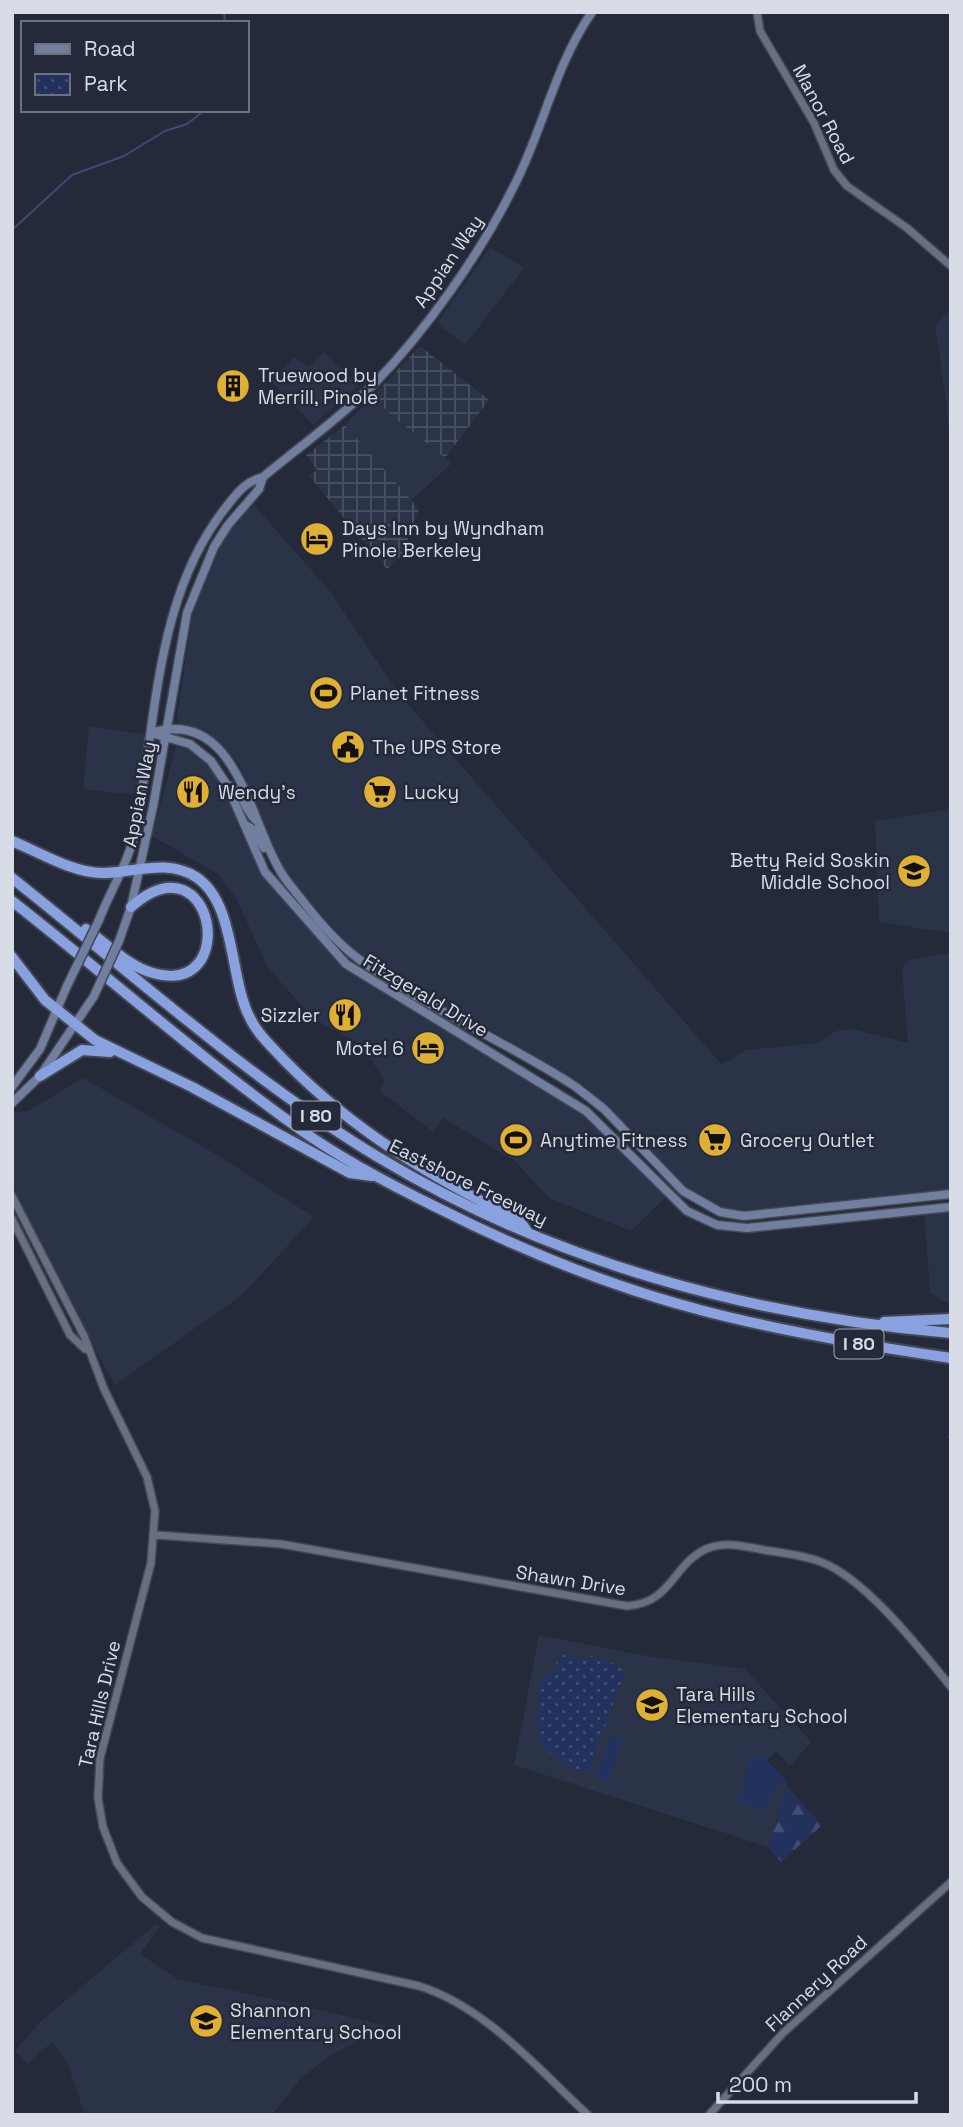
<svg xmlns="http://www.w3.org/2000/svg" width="963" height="2127" viewBox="0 0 963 2127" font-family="'Space Grotesk',sans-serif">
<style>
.built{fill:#2a3348}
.industrial{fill:url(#industrial-grid)}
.forest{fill:url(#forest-firs)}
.park{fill:url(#park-dots)}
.garden{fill:#23325c}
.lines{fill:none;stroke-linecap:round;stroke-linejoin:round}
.stream{stroke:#434877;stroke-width:2}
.tertiary-casing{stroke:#424753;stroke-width:10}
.secondary-casing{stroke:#424753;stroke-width:11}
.motorway-casing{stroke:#424753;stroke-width:14}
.tertiary{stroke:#676f81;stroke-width:7}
.secondary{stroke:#717e9d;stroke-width:8}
.motorway{stroke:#89a2df;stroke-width:10}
.secondary-bridge-casing{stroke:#424753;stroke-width:11;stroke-linecap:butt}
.secondary-bridge{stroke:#717e9d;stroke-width:8}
.labels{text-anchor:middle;stroke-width:5;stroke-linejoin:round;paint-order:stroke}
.shield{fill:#242a3a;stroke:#a1a7b2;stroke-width:2}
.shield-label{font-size:18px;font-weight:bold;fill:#d7dce6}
.street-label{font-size:19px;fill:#d7dce6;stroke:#242a3a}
.poi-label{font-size:19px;fill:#d7dce6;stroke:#242a3a;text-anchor:start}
</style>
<defs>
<pattern id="industrial-grid" width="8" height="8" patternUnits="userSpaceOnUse" patternTransform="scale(1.75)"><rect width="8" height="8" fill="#2a3348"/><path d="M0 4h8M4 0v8" fill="none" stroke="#485062"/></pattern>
<pattern id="forest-firs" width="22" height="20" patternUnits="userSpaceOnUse" patternTransform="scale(1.75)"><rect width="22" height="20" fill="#23325c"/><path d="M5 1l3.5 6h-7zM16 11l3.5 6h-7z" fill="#424f73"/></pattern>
<pattern id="park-dots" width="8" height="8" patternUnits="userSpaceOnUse" patternTransform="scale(1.75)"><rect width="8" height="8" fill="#23325c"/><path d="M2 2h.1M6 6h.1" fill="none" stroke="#424f73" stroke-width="1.8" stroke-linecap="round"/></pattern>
</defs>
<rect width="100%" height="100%" fill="#242a3a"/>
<path class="built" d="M490,247L524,268L465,345L437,323Z
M951,307V474L947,406L935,326Z
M324,352L359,385L313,425L271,381L295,357L308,367Z
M373,396L391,415L452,463L411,501L345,425Z
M252,503L329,590L399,694L722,1065L746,1050L818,1043L836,1031L854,1029L908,1043L902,971L905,961L951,952V1189L727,1212L693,1198L587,1087L494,1032L438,1004L378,969L350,948L283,870L240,766L225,749L183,728L177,719L192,615L222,542Z
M89,726L149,735L137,795L83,789Z
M176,747L194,749L215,768L265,876L316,937L378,989L568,1101L601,1127L668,1195L631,1231L549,1198L515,1161L443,1118L433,1132L380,1091L384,1079L360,1044L315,1020L268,968L236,898L218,874L152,836Z
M951,804V933L879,922L875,821L945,810Z
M83,1078L219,1156L314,1217L242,1295L115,1385L59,1284L12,1186V1112L28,1111Z
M951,1209V1304H948L930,1293L924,1210Z
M539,1635L641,1655L745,1669L811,1742L790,1766L776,1751L767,1760L788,1783L768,1847L514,1765Z
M156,1924L159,1927L140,1954L177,1979L296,2004V2009L305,2011L307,2007L387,2026L331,2055L301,2078L272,2115H85L67,2062L52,2042L27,2064L15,2051L40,2022Z"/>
<path class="industrial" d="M420,346L489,400L445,458L391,415L373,396Z
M345,425L419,509L402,555L387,569L309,476L317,470L306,455Z"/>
<path class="forest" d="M787,1787L822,1825L781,1862L768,1847Z"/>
<path class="park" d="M566,1654L583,1660L591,1656L615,1664L625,1672L588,1773C577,1771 553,1758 545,1748C534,1735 535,1685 547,1673L553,1674L559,1657Z"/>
<path class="garden" d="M611,1735L623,1739L608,1781L596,1777Z
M763,1756L788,1783L786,1785L781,1781L762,1810L737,1802L748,1767L749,1757Z"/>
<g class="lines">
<path class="stream" d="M224,12L225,23
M12,230L72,175L124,156L165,131L187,124L205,110
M949,1437L951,1438"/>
<g class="tertiary-casing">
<path id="tertiary" d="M757,12L760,31L814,123L834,170L847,186L907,228L951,266
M12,1196L84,1336L104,1389L147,1477L155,1511L151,1563L100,1758L98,1798L103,1827L117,1863L142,1897L172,1922L202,1938L419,1986C486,2007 538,2069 588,2115
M12,1219L70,1335L85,1349
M156,1535L281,1544L627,1606C672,1603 672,1565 706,1549C724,1541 745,1546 764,1550C783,1553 803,1555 821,1562C865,1578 921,1650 951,1687
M709,2115L783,2033L951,1882"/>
</g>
<g class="secondary-casing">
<path id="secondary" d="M151,733L190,744L211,761L227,785L265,872L346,964L586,1111L687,1211L717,1225L747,1228L951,1207
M151,733C241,705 250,833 287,881C308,908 332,940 360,960C427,1009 506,1041 576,1087L604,1109L683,1191L720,1212L744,1216L951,1194
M227,785C243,789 244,812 258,822
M244,824L254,830L264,848
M99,920C110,891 129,862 135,831C157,723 154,596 227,506C238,492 245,482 263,477C300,446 339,419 373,385C425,332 481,253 514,186C543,130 555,65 592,12
M119,941L131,907L153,807L187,613L214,547L228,525L259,489L263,477
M12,1087L40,1049L67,986
M12,1103L40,1076L94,996"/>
</g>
<g class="motorway-casing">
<path id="motorway" d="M12,841C39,852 73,873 102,873C133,873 167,858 196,877C236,903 229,978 250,1018C258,1035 274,1049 287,1063C354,1131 434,1179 519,1220L527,1231
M12,878C132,973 246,1077 378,1157C552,1262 750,1316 951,1333
M12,901C109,977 201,1059 301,1130C343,1160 389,1184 436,1207C521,1250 611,1287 704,1311C785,1332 868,1346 951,1358
M86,929C106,943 129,967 153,973C241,999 215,833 131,907
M12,957L45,1000L95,1040L192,1087L350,1173L372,1176
M40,1076L82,1050L110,1052
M884,1322L951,1319"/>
</g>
<use href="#tertiary" class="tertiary"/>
<use href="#secondary" class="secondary"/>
<use href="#motorway" class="motorway"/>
<g class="secondary-bridge-casing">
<path id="secondary-bridge" d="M67,986L99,920
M94,996L119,941"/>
</g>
<use href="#secondary-bridge" class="secondary-bridge"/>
</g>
<defs>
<g id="building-disc" transform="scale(1.75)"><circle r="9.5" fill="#dfb034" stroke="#242a3a"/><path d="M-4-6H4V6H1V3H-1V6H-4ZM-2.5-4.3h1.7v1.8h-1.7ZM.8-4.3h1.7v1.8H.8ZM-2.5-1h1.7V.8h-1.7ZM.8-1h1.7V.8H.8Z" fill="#111"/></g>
<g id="hotel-disc" transform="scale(1.75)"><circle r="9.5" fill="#dfb034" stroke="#242a3a"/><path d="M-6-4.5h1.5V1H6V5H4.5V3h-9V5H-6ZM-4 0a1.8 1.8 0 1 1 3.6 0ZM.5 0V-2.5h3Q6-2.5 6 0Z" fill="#111"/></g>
<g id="stadium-disc" transform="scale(1.75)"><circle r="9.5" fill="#dfb034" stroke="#242a3a"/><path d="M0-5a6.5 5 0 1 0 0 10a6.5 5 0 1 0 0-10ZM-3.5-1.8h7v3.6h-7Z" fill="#111"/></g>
<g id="civic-disc" transform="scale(1.75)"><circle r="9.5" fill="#dfb034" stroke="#242a3a"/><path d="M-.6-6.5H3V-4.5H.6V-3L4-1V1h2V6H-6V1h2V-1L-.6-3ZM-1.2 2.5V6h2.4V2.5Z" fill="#111"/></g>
<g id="restaurant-disc" transform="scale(1.75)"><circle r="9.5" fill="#dfb034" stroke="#242a3a"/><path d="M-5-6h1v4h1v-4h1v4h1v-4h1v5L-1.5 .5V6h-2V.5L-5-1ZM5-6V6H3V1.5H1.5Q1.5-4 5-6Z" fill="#111"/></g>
<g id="supermarket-disc" transform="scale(1.75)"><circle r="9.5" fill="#dfb034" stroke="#242a3a"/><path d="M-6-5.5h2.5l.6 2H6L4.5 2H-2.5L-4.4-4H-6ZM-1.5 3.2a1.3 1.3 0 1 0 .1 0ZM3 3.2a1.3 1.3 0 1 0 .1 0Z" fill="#111"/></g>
<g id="school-disc" transform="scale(1.75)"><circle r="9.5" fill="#dfb034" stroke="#242a3a"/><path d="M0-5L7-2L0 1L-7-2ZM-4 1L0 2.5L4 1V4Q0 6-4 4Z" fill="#111"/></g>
</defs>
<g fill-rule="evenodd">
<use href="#building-disc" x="233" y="386"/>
<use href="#hotel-disc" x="317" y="539"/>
<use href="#stadium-disc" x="326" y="693"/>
<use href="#civic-disc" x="348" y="747"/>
<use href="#restaurant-disc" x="193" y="792"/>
<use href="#supermarket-disc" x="380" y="792"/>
<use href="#school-disc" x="914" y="871"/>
<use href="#restaurant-disc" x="345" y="1015"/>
<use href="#hotel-disc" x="428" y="1048"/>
<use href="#stadium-disc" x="516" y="1140"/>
<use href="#supermarket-disc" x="715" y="1140"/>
<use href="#school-disc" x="652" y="1705"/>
<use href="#school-disc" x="206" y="2021"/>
</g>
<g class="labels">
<g class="shield">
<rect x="291.5" y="1101.5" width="49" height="29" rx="5"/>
<rect x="834.5" y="1329.5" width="49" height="29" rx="5"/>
</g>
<g class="shield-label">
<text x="316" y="1122">I 80</text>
<text x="859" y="1350">I 80</text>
</g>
<g class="street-label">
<text transform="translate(824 114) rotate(62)" y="7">Manor Road</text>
<text transform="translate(448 261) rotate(-56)" y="7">Appian Way</text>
<text transform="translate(139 794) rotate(-79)" y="7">Appian Way</text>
<text transform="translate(426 995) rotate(31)" y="7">Fitzgerald Drive</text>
<text transform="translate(469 1182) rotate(26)" y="7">Eastshore Freeway</text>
<text transform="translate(571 1580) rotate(9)" y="7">Shawn Drive</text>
<text transform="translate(99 1704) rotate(-77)" y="7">Tara Hills Drive</text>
<text transform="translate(816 1983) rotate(-43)" y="7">Flannery Road</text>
</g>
<g class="poi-label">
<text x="258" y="382">Truewood by<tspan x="258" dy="22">Merrill, Pinole</tspan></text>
<text x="342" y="535">Days Inn by Wyndham<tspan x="342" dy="22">Pinole Berkeley</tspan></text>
<text x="350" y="700">Planet Fitness</text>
<text x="372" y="754">The UPS Store</text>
<text x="218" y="799">Wendy's</text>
<text x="404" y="799">Lucky</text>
<text x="890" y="867" text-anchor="end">Betty Reid Soskin<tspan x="890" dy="22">Middle School</tspan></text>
<text x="320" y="1022" text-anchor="end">Sizzler</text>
<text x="404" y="1055" text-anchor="end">Motel 6</text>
<text x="540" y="1147">Anytime Fitness</text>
<text x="740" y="1147">Grocery Outlet</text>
<text x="676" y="1701">Tara Hills<tspan x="676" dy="22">Elementary School</tspan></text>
<text x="230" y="2017">Shannon<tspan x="230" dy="22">Elementary School</tspan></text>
</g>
</g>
<rect width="963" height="2127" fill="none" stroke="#d7dce6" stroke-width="28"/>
<rect x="21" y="21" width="228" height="91" fill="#242a3a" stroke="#6c717f" stroke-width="2"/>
<rect x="35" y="44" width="35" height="10" fill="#717e9d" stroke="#6c717f" stroke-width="2"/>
<text x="84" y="56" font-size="21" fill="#d7dce6">Road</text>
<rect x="35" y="74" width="35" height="21" fill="url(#park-dots)" stroke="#6c717f" stroke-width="2"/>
<text x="84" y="91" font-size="21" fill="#d7dce6">Park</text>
<path d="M718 2092v10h198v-10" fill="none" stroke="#d7dce6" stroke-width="3.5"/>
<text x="729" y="2092" font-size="21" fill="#d7dce6" stroke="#242a3a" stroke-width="5" paint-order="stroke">200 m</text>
</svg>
